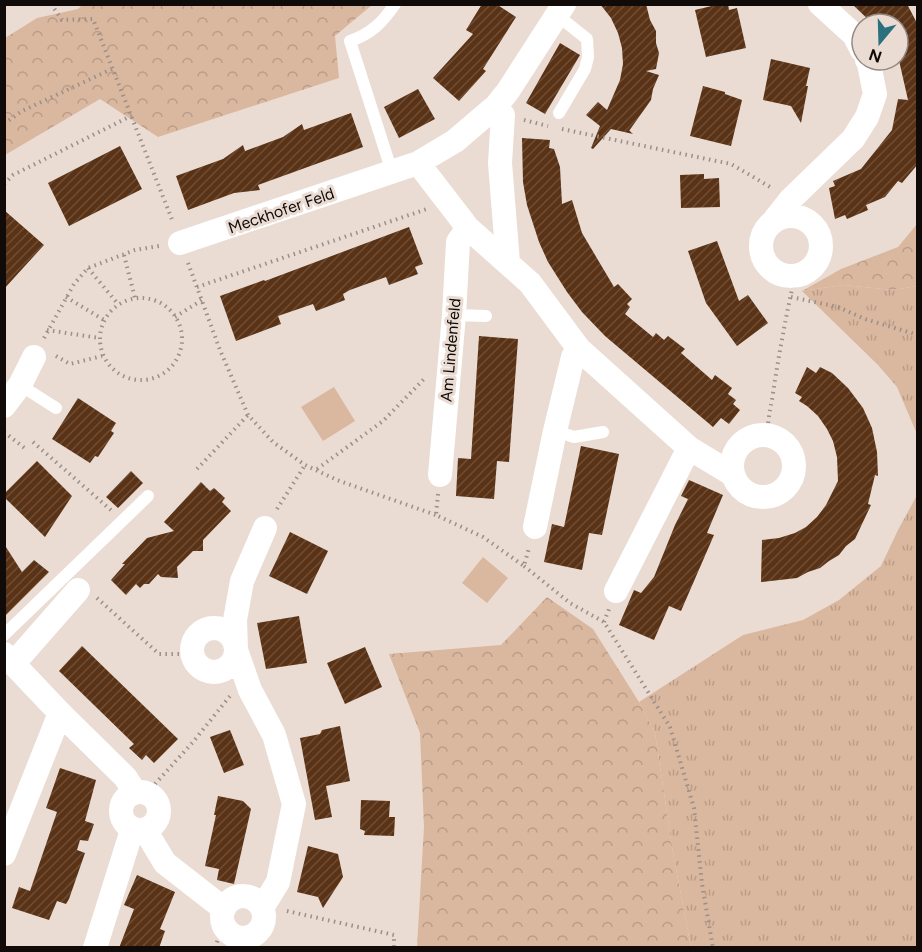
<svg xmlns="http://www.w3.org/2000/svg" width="922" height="952" viewBox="0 0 922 952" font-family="Figtree,sans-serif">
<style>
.grass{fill:url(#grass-tufts)}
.forest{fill:url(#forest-crowns)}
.park{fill:#dab79f}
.building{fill:url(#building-hatch)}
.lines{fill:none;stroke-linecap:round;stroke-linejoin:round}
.path{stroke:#9a8f89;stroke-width:4;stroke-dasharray:1.5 4.5;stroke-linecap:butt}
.lane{stroke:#fff;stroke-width:12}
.street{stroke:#fff;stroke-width:24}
.labels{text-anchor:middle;stroke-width:6;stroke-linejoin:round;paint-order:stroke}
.street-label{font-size:16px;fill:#100b08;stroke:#eadcd3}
</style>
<defs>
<pattern id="grass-tufts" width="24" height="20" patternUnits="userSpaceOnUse" patternTransform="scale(1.5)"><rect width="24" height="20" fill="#dab79f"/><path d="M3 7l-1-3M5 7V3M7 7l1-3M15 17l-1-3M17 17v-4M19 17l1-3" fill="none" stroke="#ba9c87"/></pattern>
<pattern id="forest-crowns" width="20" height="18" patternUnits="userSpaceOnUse" patternTransform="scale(1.5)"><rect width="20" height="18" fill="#dab79f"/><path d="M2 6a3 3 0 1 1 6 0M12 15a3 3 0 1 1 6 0" fill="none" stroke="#ba9c87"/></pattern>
<pattern id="building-hatch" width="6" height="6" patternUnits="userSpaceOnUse" patternTransform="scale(1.5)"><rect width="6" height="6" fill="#5a3316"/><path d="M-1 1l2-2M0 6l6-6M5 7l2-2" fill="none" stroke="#6d4d36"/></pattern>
</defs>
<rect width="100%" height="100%" fill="#eadcd3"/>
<path class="grass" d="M844,285L893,290L917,286V434L897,387L878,365L802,291Z
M917,472V947H691L673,853L655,733L639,702L743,635L803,620L839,600L881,566L898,530L916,497Z"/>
<path class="forest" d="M82,5V4L372,5L335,36L339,78L158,137L100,99L5,155V38L37,18L78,9Z
M917,224V286L893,290L844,285L802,291L841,269L898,247Z
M547,597L593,629L639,702L655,733L673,853L691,947H417L424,827L420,733L389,654L501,645Z"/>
<path class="park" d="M334,387L355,421L323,441L301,407Z
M483,557L508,578L487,603L462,583Z"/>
<path class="building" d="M482,4H496L516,17L483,69L486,71L459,101L433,78L473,34L466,30Z
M600,4H646L650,20L656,31V43L659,53L656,69L646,71L659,75L653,89L651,100L629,131L619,121L633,134L611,129L593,149L591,148L600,126L586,115L598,102L607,110L620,80L623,64L622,48L618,33L611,18Z
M720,4H728L729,10L737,8L746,48L706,57L695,10Z
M852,4H907L918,25V164L902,183L898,181L885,197L866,205L868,210L847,219L845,215L835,219L829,188L835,186L833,181L861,169L892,130L898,99L908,100L898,56V24H873Z
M560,43L580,55L545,114L526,103Z
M771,59L810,68L806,86H808L801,123L791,106L763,100Z
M703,86L725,92V94L742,100L731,146L690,136Z
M418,89L435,119L399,138L384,107Z
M351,113L363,147L258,185L260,190L234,193L188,210L176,176L223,159L243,145L245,151L283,137L302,124L304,130Z
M522,138L550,140L549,148L554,149L560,167L562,204L572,200L582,233L614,287L618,284L632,299L627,304L630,307L625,314L653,337L656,333L664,340L668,336L685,349L681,353L712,380L715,375L732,388L728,394L736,400L733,404L740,410L729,424L721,418L713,427L605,336L582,312L567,292L548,262L539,242L527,205L523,182Z
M120,146L142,189L69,226L48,183Z
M704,174V179L719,178L720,207L681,208L680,175Z
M4,210L44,245L4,289Z
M409,227L423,264L415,267L418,274L389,285L386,277L350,290L343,294L345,300L316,311L313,304L278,316L281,324L236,341L220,296L264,280L265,281Z
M717,241L739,301L748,295L768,323L737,346L706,303L688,251Z
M479,336L518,339L509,462L497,461L494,499L456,496L458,458L471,459Z
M807,367L816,373L820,367L832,373L848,388L863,408L872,428L877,452L878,476L875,475L868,504L871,505L855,539L846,546L839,555L829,561L820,568L808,572L797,578L761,582L762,540L779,538L795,533L806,527L817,517L826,505L838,481L837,457L833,441L827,429L818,416L807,406L799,401L802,397L795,393Z
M78,398L116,423L111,431L114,433L98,457L95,456L90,463L52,439Z
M581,446L619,454L602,535L589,533L582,570L544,562L552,524L564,527Z
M37,461L72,496L45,537L4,497V494Z
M131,471L143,483L118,508L106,497Z
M689,480L723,495L707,533L714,535L681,611L669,606L654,640L619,625L634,590L641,593L654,577L675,525L688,499L681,496Z
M201,482L210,491L214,488L225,498L222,502L231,511L203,540V551H193L177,567L178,578L161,577L158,574L149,584H144L140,588L136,584L126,595L111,580L125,564H122L147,538L174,531L164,522Z
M290,532L328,551L307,594L269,576Z
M4,544L22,572L34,560L49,572L4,617Z
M299,616L307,663L266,669L257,623Z
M82,646L178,739L154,763L146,755L142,760L129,748L134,744L59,671Z
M365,647L382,687L345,704L327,663Z
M340,726L350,781L326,786L332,817L315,820L300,738L320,734L322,730Z
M230,730L244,765L224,773L210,737Z
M60,768L96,780L85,821L94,824L88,841L80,840L77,850L85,853L69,899L66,904L57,901L49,920L12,908L19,887L30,891L57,812L46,808Z
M218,796L243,801L251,809L234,884L217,880L219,869L205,866L216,815H214Z
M361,800L390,801L389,817H395L394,836L364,835L365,831L360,829Z
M308,846L338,854L343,877L323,908L318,897L297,892Z
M137,875L175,892L160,929L165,931L159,948H119L134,909L124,905Z"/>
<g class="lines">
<path class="path" d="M51,4L62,20L93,19L173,222
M524,120L548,126
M4,124L22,111L112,69
M562,129L731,164L772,188
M4,184L13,175L131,116
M124,255L135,298
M188,263L220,350L248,415L273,442L305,465L337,480L436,515
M88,268L118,304
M197,287L427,209
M66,297L104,320
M791,297L838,307L865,319L918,335
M100 339a41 41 0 1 1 82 0a41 41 0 1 1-82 0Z
M175,317L202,300
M47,330L99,338
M44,338L74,284L88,268L135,250L159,246
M56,356L70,364L102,356
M4,432L27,450
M768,435C767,420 771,408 773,393C779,354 786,315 795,276
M33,442L112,511
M197,469L248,415
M317,469L383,421L425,378
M438,494L436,515L483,537L524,566L529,548
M277,509L305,465
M524,566L570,603L604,622L670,727L694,808L702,884L713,948
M97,598L159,654H191
M604,622L609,609
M155,784L193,742L230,696
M287,911L394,935V948
M215,948L219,936L225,930"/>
<path class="lane" d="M557,15L587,39L588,57L585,69L559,113
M392,172L350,41C371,34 383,22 395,4
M454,315L486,316
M20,385L56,408
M555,431L574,437L603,432
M4,635L148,496"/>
<path class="street" d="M820,4L854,35L862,50
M496,106L503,115L500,163L508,263
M418,163L468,228L530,283L579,349L689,448L732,474
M761 246a30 30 0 1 1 60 0a30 30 0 1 1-60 0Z
M772,223L791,199L853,139L867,117L875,94L869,64L867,60
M180,243L418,163L455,141L496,106L508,91L564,4
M4,406L20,385L34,357
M732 466a31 31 0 1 1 62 0a31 31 0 1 1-62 0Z
M440,475L454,315L458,242L468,228
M535,527L555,431L573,357L579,349
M616,591L689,448
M192 650a22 22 0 1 1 44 0a22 22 0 1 1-44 0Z
M4,654L60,713L125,777L135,792
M14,663L78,590
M121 811a19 19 0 1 1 38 0a19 19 0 1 1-38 0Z
M145,830L165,863L224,909
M4,854L60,713
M222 917a21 21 0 1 1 42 0a21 21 0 1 1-42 0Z
M262,908L278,882L294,804L274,735L250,690L236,650L235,620L242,581L265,528
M95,948L132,830"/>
</g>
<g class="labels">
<g class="street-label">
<text transform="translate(281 210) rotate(-19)" y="6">Meckhofer Feld</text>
<text transform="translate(450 350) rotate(-85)" y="6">Am Lindenfeld</text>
</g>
</g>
<rect width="922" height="952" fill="none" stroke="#100b08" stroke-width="12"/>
<g transform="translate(880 42) rotate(199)"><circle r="28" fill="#eadcd3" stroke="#938882" stroke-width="1.5"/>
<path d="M0-4.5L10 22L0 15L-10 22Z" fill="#2b707f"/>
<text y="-9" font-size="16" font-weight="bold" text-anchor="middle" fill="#100b08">N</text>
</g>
</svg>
